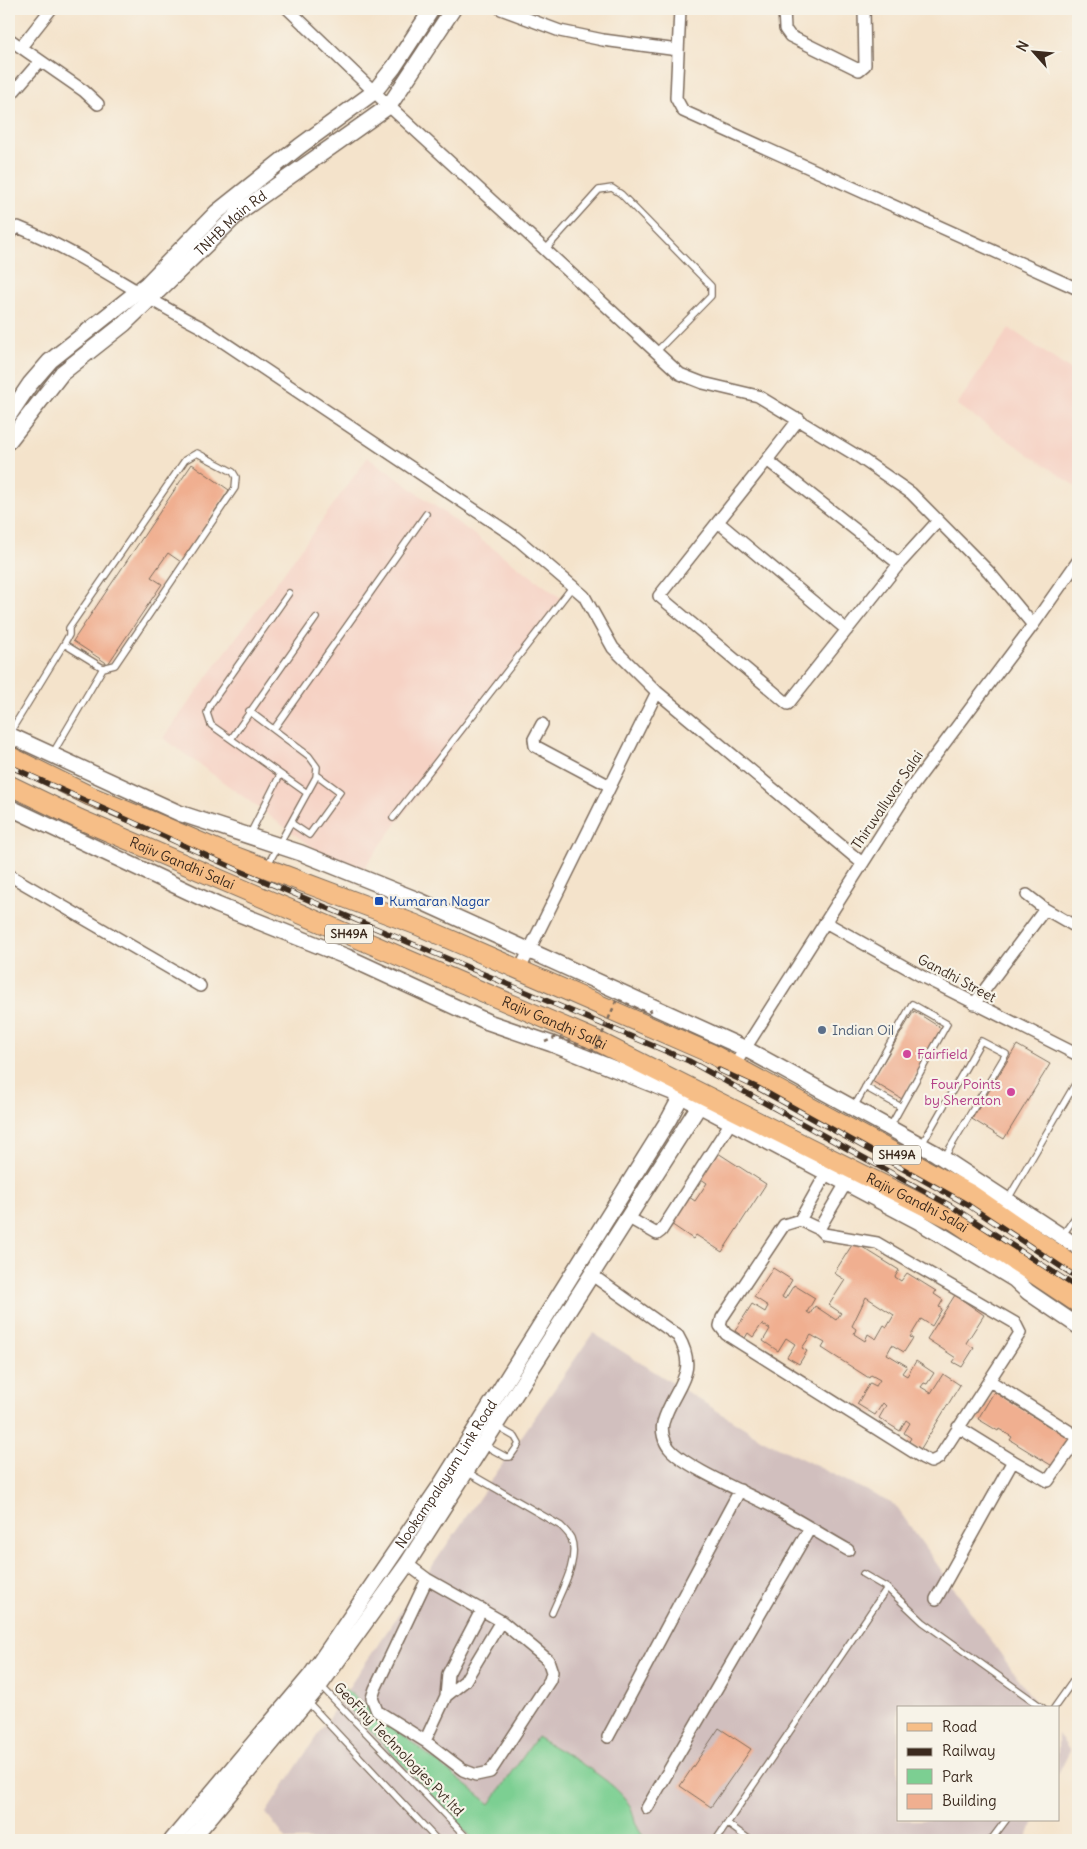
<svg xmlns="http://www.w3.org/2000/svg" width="1087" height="1849" viewBox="0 0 1087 1849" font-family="Delius,sans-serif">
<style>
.built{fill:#f6d2c4}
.industrial{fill:#d1bfbe}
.green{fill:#7ccf92;stroke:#5c7c58}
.building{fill:#f0af90;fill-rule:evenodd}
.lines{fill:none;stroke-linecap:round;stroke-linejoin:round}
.service-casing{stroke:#7c6b5b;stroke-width:8}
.minor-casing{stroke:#7c6b5b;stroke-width:14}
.tertiary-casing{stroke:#7c6b5b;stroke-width:18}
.primary-casing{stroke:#7c6b5b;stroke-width:21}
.service{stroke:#fff;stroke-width:5.5}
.minor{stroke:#fff;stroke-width:11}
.tertiary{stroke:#fff;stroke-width:15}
.primary{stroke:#f6be87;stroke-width:19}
.rail-casing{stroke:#3b2a1e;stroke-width:5.5}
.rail{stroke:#f7f3e8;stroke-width:4;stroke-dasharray:11;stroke-linecap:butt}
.path-bridge{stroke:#7c6b5b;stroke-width:2.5;stroke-dasharray:4 4;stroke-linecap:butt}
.transit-dot{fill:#1a4fb4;stroke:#f7f3e8;stroke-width:2}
.service-dot{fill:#5c6f8a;stroke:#f7f3e8;stroke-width:2}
.hotel-dot{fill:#d1479c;stroke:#f7f3e8;stroke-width:2}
.labels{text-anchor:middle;stroke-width:4.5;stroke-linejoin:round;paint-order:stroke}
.shield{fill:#f7f3e8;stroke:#73665b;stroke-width:1}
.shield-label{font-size:12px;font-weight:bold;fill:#3b2a1e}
.street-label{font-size:14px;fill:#3b2a1e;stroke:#f7f3e8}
.transit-label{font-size:14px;fill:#164399;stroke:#f7f3e8;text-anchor:start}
.service-label{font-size:14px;fill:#4e5e75;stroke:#f7f3e8;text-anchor:start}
.hotel-label{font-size:14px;fill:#b23c85;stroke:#f7f3e8;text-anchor:start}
</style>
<rect width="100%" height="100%" fill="#f7f3e8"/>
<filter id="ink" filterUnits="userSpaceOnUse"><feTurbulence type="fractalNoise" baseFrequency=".02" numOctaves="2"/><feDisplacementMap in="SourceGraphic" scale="10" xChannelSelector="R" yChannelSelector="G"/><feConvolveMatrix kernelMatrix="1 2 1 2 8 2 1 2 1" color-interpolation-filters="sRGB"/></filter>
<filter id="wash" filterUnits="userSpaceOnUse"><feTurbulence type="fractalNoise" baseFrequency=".0096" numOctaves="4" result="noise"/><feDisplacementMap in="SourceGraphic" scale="20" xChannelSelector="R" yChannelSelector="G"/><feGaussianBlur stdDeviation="1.12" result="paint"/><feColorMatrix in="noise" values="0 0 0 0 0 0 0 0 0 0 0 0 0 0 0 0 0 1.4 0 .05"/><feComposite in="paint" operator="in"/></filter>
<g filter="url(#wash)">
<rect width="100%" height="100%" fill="#f4e3cb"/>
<path class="built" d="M1009,328L1078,375V488L957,405Z
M368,457L561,598L356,879L163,738Z"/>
<path class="industrial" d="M593,1333L762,1439L895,1505L1039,1708H898V1820H1035L1025,1840H287L266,1813L355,1678Z
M1058,1734L1070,1751L1058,1775Z"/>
<path class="green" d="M341,1686L490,1804L537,1737C563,1753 608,1776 626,1800C636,1813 632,1826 647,1840H474L335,1693Z"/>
<g id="blocks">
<path class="building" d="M192,464L229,490L181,562L168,553L151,577L162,584L108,664L73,641Z
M914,1011L941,1028L902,1099L872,1081Z
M1017,1045L1050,1064L1004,1139L972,1119Z
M718,1153L766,1184L722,1252L696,1235L693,1239L671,1224L689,1197L695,1201L707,1183L701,1179Z
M854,1242L899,1270L895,1277L901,1281L907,1273L936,1291L934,1294L943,1300L939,1307L942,1309L932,1326L921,1319L910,1337L913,1338L904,1352L892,1345L887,1354L907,1366L902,1373L907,1376L916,1361L934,1373L927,1384L924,1383L921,1387L931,1393L943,1374L960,1385L920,1450L908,1443L911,1438L904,1433L910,1423L906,1420L900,1431L879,1418L886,1406L883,1403L875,1415L857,1404L870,1383L876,1386L880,1380L871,1375L869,1378L822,1348L825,1343L811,1335L802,1348L807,1351L799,1364L787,1357L795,1344L786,1338L778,1351L763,1341L770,1329L762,1324L753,1337L748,1333L745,1338L735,1331L752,1304L765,1312L768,1306L754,1297L773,1268L792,1280L782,1297L785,1299L794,1285L815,1298L807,1312L810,1314L815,1306L836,1320L841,1313L829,1305L845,1280L834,1273ZM866,1297L894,1315L887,1327L884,1325L876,1339L868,1334L865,1341L854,1334L856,1329L852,1326Z
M955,1295L984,1315L966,1343L974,1348L962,1367L953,1362L956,1358L927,1339Z
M994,1392L1071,1440L1054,1467L1010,1440L1012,1437L999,1429L998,1431L978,1419Z
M719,1728L751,1749L711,1807L680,1786Z"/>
</g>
</g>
<g filter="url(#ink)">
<use href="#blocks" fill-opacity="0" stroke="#7c6b5b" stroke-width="1"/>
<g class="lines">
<g class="service-casing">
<path id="service" d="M545,250L599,190L612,188L621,194L711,286V296L656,352
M289,593L210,705L207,713L211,725L307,793
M64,644L69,635V628L185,460L197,453L233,472L236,477L235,488L115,665L103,668
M249,711L309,756L317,767L316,777L267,866
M274,729L426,514
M9,734L64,644L103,668L53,753
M231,739L316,618
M393,818L573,586
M291,823L309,835L340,792L317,775
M250,834L280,775
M865,1087L901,1107
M854,1107L912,1004L947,1024L890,1127
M922,1144L981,1041L1006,1054L944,1158
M1008,1199L1074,1086
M1062,1236L1078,1213
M484,1445L506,1457H510L519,1444L515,1437L496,1426
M467,1472L561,1526C565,1530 569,1534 571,1538C580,1560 560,1593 552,1613
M863,1574L887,1588L923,1622L1043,1708
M320,1685L469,1840
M307,1701L437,1840
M1054,1708L1078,1674
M728,1824L750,1840
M716,1840L887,1588
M991,1840L1006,1820"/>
</g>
<g class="minor-casing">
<path id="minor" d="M288,9L389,106L680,374L703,383L758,396L859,457L911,493L989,572L1033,625
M501,9L560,31L603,40L678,50
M680,9L676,98L683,111L1078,289
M784,9L785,29L790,36L859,70L865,65L864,9
M9,39L84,91L98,104
M21,47L51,9
M9,97L40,61
M9,234L18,227C82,253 139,296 201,327L515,537L584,596L613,648L657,692L862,863
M799,419L767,460L899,564
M767,460L659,596L788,704L899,564L938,521
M718,522L847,630
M542,724L534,739L535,746L610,786
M9,875L200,986
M1027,895L1045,909
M825,922L923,977L1078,1055
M519,971L657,692
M974,1004L1045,909L1078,928
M734,1066L908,792L1033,625L1078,561
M629,1218L657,1234L661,1231L731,1122
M800,1220L819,1229L824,1234L877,1243L1015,1323L1020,1333L939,1458L931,1462L923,1458L726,1334L720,1326L722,1318L784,1225Z
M800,1220L827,1172
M819,1229L846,1183
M592,1275L678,1336C701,1375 673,1387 663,1423C661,1431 664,1442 669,1448C684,1467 751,1495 775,1508C800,1521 823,1536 848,1550
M990,1381L1078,1437
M958,1427L1013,1461
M407,1564L427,1579L501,1621L548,1660L552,1672L550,1680L490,1772L476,1775L463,1770L425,1741L377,1711L372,1698L375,1689L427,1579
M936,1599L1013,1461L1048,1481L1078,1438
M482,1609L448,1674L446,1696L465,1681L501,1621
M608,1737L740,1490
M425,1741L446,1696
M647,1808L810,1528"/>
</g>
<g class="tertiary-casing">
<g id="tertiary">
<path d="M9,415L30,384L50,361L147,284L217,212L300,146L374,92L394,67L432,9"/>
<path id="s1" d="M9,441L62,373L124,324L242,210L389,106L453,9"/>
<path d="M9,735L179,813L301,853L420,901L744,1048L935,1153L1078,1247"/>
<path d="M9,807L217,905L347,957L488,1022L552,1044L682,1096L918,1221L1014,1279L1028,1292L1078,1326"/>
<path id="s2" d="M172,1840L311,1675L440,1486L669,1119L686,1087"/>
<path d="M191,1840L320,1685L407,1564L704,1098"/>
</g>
</g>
<g class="primary-casing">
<g id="primary">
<path d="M9,756L90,796L151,821L218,850L417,925L712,1054L970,1194L1078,1269"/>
<path id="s3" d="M9,785L79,819L593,1039L955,1221L1078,1303"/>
</g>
</g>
<use href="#service" class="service"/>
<use href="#minor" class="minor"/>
<use href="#tertiary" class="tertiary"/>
<use href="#primary" class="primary"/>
<g class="rail-casing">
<path id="rail" d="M9,766L238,870L689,1061L951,1206L1078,1288
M719,1070L758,1088L968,1205L1078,1278"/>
</g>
<use href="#rail" class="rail"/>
<path class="path-bridge" d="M545,1042L557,1037L595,1051L617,999L646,1012L656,1009"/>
</g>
</g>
<rect class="transit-dot" x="374" y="896" width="10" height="10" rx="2.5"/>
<circle class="service-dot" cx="822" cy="1030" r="5"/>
<g class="hotel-dot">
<circle cx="907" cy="1054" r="5"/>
<circle cx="1011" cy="1092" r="5"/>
</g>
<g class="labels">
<g class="shield">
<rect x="325" y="924.5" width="48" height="19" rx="4"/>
<rect x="873" y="1145.5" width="48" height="19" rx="4"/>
</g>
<g class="shield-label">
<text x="349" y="938">SH49A</text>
<text x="897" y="1159">SH49A</text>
</g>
<g class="street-label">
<text dy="5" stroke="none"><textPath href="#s1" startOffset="312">TNHB Main Rd</textPath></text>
<text transform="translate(887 800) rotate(-56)" y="5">Thiruvalluvar Salai</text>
<text dy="5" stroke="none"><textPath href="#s3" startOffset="190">Rajiv Gandhi Salai</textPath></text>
<text transform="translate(957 978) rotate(28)" y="5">Gandhi Street</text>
<text dy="5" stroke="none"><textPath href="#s3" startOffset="595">Rajiv Gandhi Salai</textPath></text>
<text dy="5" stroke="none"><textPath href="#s3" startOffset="1000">Rajiv Gandhi Salai</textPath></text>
<text dy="5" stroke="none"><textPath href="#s2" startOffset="458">Nookampalayam Link Road</textPath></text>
<text transform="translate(399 1749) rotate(46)" y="5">GeoFiny Technologies Pvt ltd</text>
</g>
<g class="transit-label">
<text x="389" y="906">Kumaran Nagar</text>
</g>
<g class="service-label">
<text x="832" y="1035">Indian Oil</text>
</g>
<g class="hotel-label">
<text x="917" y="1059">Fairfield</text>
<text x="1001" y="1089" text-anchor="end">Four Points<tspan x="1001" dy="16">by Sheraton</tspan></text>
</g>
</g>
<rect width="1087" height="1849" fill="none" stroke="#f7f3e8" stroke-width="30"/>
<rect x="897" y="1706" width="162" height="115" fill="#f7f3e8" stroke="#aca397"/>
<rect x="907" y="1723" width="25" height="8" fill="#f6be87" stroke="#aca397"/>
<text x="942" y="1732" font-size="15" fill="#3b2a1e">Road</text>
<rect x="907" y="1748" width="25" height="8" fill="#3b2a1e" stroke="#aca397"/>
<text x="942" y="1756" font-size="15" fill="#3b2a1e">Railway</text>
<rect x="907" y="1769" width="25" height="15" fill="#7ccf92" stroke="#aca397"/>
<text x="942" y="1782" font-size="15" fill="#3b2a1e">Park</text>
<rect x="907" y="1794" width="25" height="15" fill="#f0af90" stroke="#aca397"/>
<text x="942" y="1806" font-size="15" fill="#3b2a1e">Building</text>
<g transform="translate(1034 52) rotate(297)" stroke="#f7f3e8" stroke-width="4" paint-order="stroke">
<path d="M0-4L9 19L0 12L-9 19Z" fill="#3b2a1e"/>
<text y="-8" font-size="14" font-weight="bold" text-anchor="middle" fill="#3b2a1e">N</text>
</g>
</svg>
